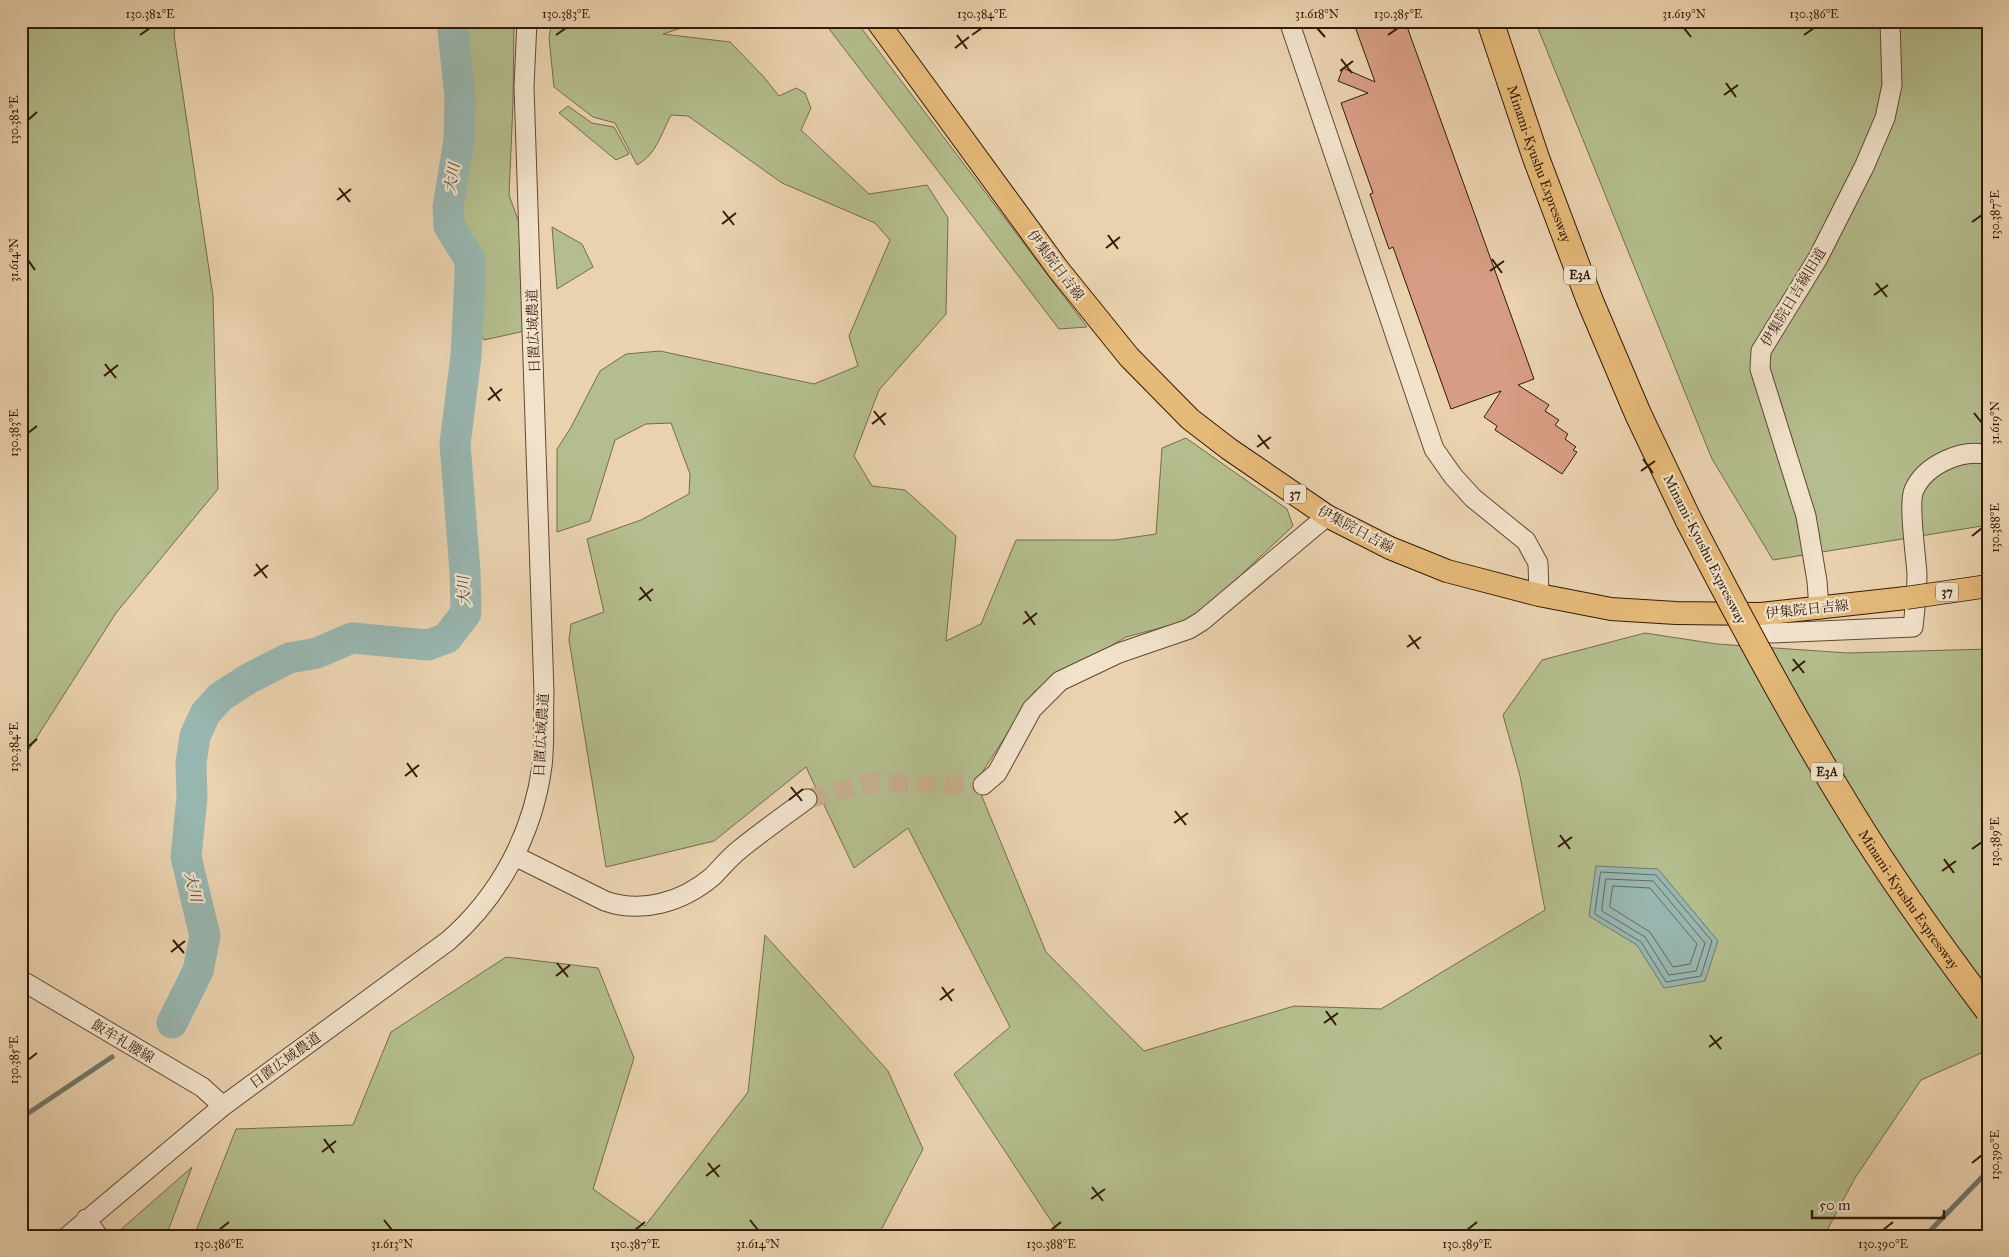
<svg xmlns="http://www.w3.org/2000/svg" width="2009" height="1257" viewBox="0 0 2009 1257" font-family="'IM FELL Great Primer','Noto Serif JP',serif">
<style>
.green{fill:#b4bd8d;stroke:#746c4a}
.water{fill:#98b6b0;stroke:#70786c}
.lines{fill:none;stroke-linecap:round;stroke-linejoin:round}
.shore{stroke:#66685c;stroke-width:1}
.stream{stroke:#70786c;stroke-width:5}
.river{stroke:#98b6b0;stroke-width:31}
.building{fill:#d79d84;stroke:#331a07}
.minor-tunnel{stroke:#c5ad8d;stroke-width:19;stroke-dasharray:19 9;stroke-linecap:butt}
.minor-casing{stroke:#614831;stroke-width:21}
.major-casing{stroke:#331a07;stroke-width:24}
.highway-casing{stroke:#331a07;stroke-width:28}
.minor{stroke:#f1e2cb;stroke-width:19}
.major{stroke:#e5b978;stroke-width:22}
.highway{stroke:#e5b978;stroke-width:26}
.major-bridge-casing{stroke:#331a07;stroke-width:24;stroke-linecap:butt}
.highway-bridge-casing{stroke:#331a07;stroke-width:28;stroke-linecap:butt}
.major-bridge{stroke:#e5b978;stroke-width:22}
.highway-bridge{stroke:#e5b978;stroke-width:26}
.ticks{fill:none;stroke:#331a07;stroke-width:2}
.labels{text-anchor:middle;stroke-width:4.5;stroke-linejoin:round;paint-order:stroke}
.shield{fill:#f1e2cb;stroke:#6c5642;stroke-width:1}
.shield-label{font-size:12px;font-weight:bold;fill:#331a07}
.street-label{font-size:14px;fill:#331a07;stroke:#f1e2cb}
.water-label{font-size:15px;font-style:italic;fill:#51493a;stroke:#f1e2cb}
.neatline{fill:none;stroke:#331a07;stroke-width:2}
.ticks-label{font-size:12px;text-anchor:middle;fill:#331a07}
</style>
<rect width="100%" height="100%" fill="#ead2af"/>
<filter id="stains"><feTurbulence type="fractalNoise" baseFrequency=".004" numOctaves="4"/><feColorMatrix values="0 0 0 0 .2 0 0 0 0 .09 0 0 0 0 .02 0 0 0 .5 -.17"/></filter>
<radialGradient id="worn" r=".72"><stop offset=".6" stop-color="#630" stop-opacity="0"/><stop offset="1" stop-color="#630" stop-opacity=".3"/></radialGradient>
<path class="green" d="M21,21H176L174,35L213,296L218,489L116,613L21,762Z
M463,21H514L513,103L509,195L531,256L529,330L484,340L478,331L476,248L455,202L469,88Z
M552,21H703L663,34L730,42L763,76L779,96L796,88L805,93L811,108L801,130L869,194L927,185L948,218L946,314L879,390L854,456L872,486L905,490L956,536L946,641L981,624L1016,540H1115L1156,534L1162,448L1186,438L1287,509L1293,526L1194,619L1126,637L1034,692L976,782L1046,952L1144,1051L1294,1006L1381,1009L1545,910L1520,776L1503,715L1542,660L1645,633L1717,644L1848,653L1988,649V1050L1921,1080L1855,1178L1824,1236H1061L954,1074L1010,1027L908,828L854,868L806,767L714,841L606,867L569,640L571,624L604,612L587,539L641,520L689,494L690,474L671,423L646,424L615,440L590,521L557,532V449L570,429L600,371L626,354L660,351L814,384L858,366L849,336L890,240L875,223L782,183L688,116L671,115C661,134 656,155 637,165L615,123L593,117L554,87L549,38Z
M823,21H856L1087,327L1059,329Z
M1535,21H1988V525L1773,560L1712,459Z
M568,106L592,123L614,127L629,154L616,160L559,113Z
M552,227L582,244L593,267L557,289Z
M765,935L888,1071L923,1149L879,1234L881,1236H194L236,1129L353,1125L391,1032L506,957L598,968L634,1058L593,1189L645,1226L748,1092Z
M192,1167L166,1236H121L118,1232Z"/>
<path class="water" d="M1596,866L1658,869L1718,941L1705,981L1664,988L1637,945L1589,916Z"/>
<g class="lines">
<path class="shore" d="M1601,872L1656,875L1712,941L1701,976L1666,982L1641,942L1595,914Z
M1606,879L1653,881L1705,943L1696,971L1669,975L1645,937L1602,911Z
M1613,886L1650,888L1697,944L1690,964L1673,967L1650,932L1610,907Z"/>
<path class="stream" d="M21,1118L112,1057
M1925,1236L1988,1171"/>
<path class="river" d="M172,1023L198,971L205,936L186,857L192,797L191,763L195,736L205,714L220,697L248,679L289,658L317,653L352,638L428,645L447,638L466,613L465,571L455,444L466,356L470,276V260L449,226L448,207L459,140L460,97L452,21"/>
</g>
<path class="building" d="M1353,21H1405L1534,379L1518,385L1549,405L1545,411L1559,420L1555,425L1568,434L1565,439L1576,447L1573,450L1577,452L1562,474L1495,430L1497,426L1484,417L1501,391L1451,409L1393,247L1389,249L1370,194L1373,193L1341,103L1368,93L1338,81L1343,68L1375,82Z"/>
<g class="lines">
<path class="minor-tunnel" d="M807,799L870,783L983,785"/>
<g class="minor-casing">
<path id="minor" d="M1289,21L1434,449L1453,476L1473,498L1526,541L1538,563L1539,595
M1819,609L1817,581L1806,516L1760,369L1761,351L1818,258L1865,165L1885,118L1892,85L1890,21
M1761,614L1771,633L1913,627C1915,609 1917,591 1917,574C1916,556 1908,503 1914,490C1925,465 1962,448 1988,455
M983,785L997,773L1032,709L1060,681L1119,653L1189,629L1202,621L1327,516
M515,856L605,901C642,914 682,902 712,877C721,868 729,858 739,850C761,832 784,816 807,799
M21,980L202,1087L223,1106
M86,1219L98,1236
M68,1236L223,1106L448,941C499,897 533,834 542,766C545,743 543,717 544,693L524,87L527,21"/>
</g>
<g class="major-casing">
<path id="major" d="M877,21L1058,269L1129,357L1190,419L1229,449L1327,516L1390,548L1447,571L1539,595L1611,609L1676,613L1761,614L1906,598"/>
</g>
<g class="highway-casing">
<g id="highway">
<path id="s1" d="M1490,21L1536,158L1590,301L1638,414L1689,521"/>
</g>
</g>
<use href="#minor" class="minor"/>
<use href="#major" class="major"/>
<use href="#highway" class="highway"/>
<g class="major-bridge-casing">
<path id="major-bridge" d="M1906,598L1988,586"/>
</g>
<g class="highway-bridge-casing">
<g id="highway-bridge">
<path id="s2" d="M1689,521C1740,619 1792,717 1850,811C1892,880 1939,945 1988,1010"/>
</g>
</g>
<use href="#major-bridge" class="major-bridge"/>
<use href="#highway-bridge" class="highway-bridge"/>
</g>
<path class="ticks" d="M1317,28L1325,37M1684,28L1691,37M140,35L150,28M556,35L566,28M957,35L967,49M972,35L982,28M1388,35L1398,28M1804,35L1814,28M955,48L969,37M1341,59L1352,73M1340,71L1353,61M1726,83L1736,97M1724,95L1738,85M28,120L37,112M339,188L350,202M337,200L351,189M723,211L734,225M1972,222L1982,215M722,224L736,213M1108,235L1118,249M1106,248L1120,237M1492,259L1502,273M28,260L35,270M1490,271L1504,261M1876,283L1887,297M1874,295L1888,285M105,364L116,378M104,376L118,365M490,387L500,401M488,400L502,389M874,411L885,425M1974,413L1982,423M872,424L886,413M28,433L37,426M1258,435L1269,449M1257,447L1271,437M1643,459L1653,473M1641,471L1655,461M1972,536L1982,528M256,564L267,578M254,576L268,565M640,587L651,601M639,600L653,589M1025,611L1035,625M1023,624L1037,613M1409,635L1419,649M1407,647L1421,637M1793,659L1804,673M1792,671L1805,661M28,747L37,739M407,763L417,777M405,776L419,765M791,787L802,801M789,800L803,789M1175,811L1186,825M1174,823L1188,813M1560,835L1570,849M1558,847L1572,837M1972,849L1982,842M1944,859L1954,873M1942,871L1956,861M173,940L184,953M171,952L185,941M557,963L568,977M556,976L570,965M942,987L952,1001M940,1000L954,989M1326,1011L1336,1025M1324,1023L1338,1013M1710,1035L1721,1049M1709,1047L1722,1037M28,1060L37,1053M324,1139L334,1153M322,1152L336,1141M708,1163L719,1177M1972,1163L1982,1155M706,1176L720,1165M1092,1187L1103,1201M1091,1199L1105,1189M384,1220L392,1230M750,1220L758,1230M219,1230L229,1222M635,1230L645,1222M1051,1230L1061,1222M1467,1230L1477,1222M1883,1230L1893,1222"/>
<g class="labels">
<g class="shield">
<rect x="1564" y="265.5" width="32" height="19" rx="4"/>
<rect x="1284" y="484.5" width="22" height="19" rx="4"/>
<rect x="1936" y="582.5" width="22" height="19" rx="4"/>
<rect x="1811" y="762.5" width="32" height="19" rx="4"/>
</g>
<g class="shield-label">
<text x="1580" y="279">E3A</text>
<text x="1295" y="498">37</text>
<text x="1947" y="596">37</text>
<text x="1827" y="776">E3A</text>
</g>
<g class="street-label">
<text dy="5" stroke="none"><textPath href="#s1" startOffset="151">Minami-Kyushu Expressway</textPath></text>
<text transform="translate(1056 265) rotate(53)" y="5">伊集院日吉線</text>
<text transform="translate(1793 297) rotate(-59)" y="5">伊集院日吉線旧道</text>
<text transform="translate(533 331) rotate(-92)" y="5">日置広域農道</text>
<text transform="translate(1356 529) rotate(28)" y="5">伊集院日吉線</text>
<text transform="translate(1705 549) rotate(63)" y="5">Minami-Kyushu Expressway</text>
<text transform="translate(1807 609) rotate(-6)" y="5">伊集院日吉線</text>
<text transform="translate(541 735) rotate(-87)" y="5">日置広域農道</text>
<text dy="5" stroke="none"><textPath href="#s2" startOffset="438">Minami-Kyushu Expressway</textPath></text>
<text transform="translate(123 1041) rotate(31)" y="5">飯牟礼腰線</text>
<text transform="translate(285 1060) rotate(-36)" y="5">日置広域農道</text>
</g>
<g class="water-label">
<text transform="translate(452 178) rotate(-81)" y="5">大川</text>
<text transform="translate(464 591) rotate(-93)" y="5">大川</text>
<text transform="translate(193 887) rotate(77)" y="5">大川</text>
</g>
</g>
<rect width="2009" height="1257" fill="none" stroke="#ead2af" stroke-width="55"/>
<path d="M1812 1210v8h132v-8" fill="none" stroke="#331a07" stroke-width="2.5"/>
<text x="1819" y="1210" font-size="15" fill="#331a07" stroke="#f1e2cb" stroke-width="4" paint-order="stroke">50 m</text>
<rect x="28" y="28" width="1954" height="1202" class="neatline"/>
<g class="ticks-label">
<text x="150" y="18">130.382°E</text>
<text x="566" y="18">130.383°E</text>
<text x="982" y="18">130.384°E</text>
<text x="1317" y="18">31.618°N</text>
<text x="1398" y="18">130.385°E</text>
<text x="1684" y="18">31.619°N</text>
<text x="1814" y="18">130.386°E</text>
<text transform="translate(14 120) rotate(-90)" y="4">130.382°E</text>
<text transform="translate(1995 215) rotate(-90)" y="4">130.387°E</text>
<text transform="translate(14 260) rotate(-90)" y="4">31.614°N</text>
<text transform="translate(1995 423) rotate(-90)" y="4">31.619°N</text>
<text transform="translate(14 433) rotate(-90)" y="4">130.383°E</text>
<text transform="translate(1995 528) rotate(-90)" y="4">130.388°E</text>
<text transform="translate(14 747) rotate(-90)" y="4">130.384°E</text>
<text transform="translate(1995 842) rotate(-90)" y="4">130.389°E</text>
<text transform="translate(14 1060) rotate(-90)" y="4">130.385°E</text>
<text transform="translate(1995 1155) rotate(-90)" y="4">130.390°E</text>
<text x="219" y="1248">130.386°E</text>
<text x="392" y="1248">31.613°N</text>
<text x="635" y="1248">130.387°E</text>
<text x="758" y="1248">31.614°N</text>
<text x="1051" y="1248">130.388°E</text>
<text x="1467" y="1248">130.389°E</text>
<text x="1883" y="1248">130.390°E</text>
</g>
<rect width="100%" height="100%" filter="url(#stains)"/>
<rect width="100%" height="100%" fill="url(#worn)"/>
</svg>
